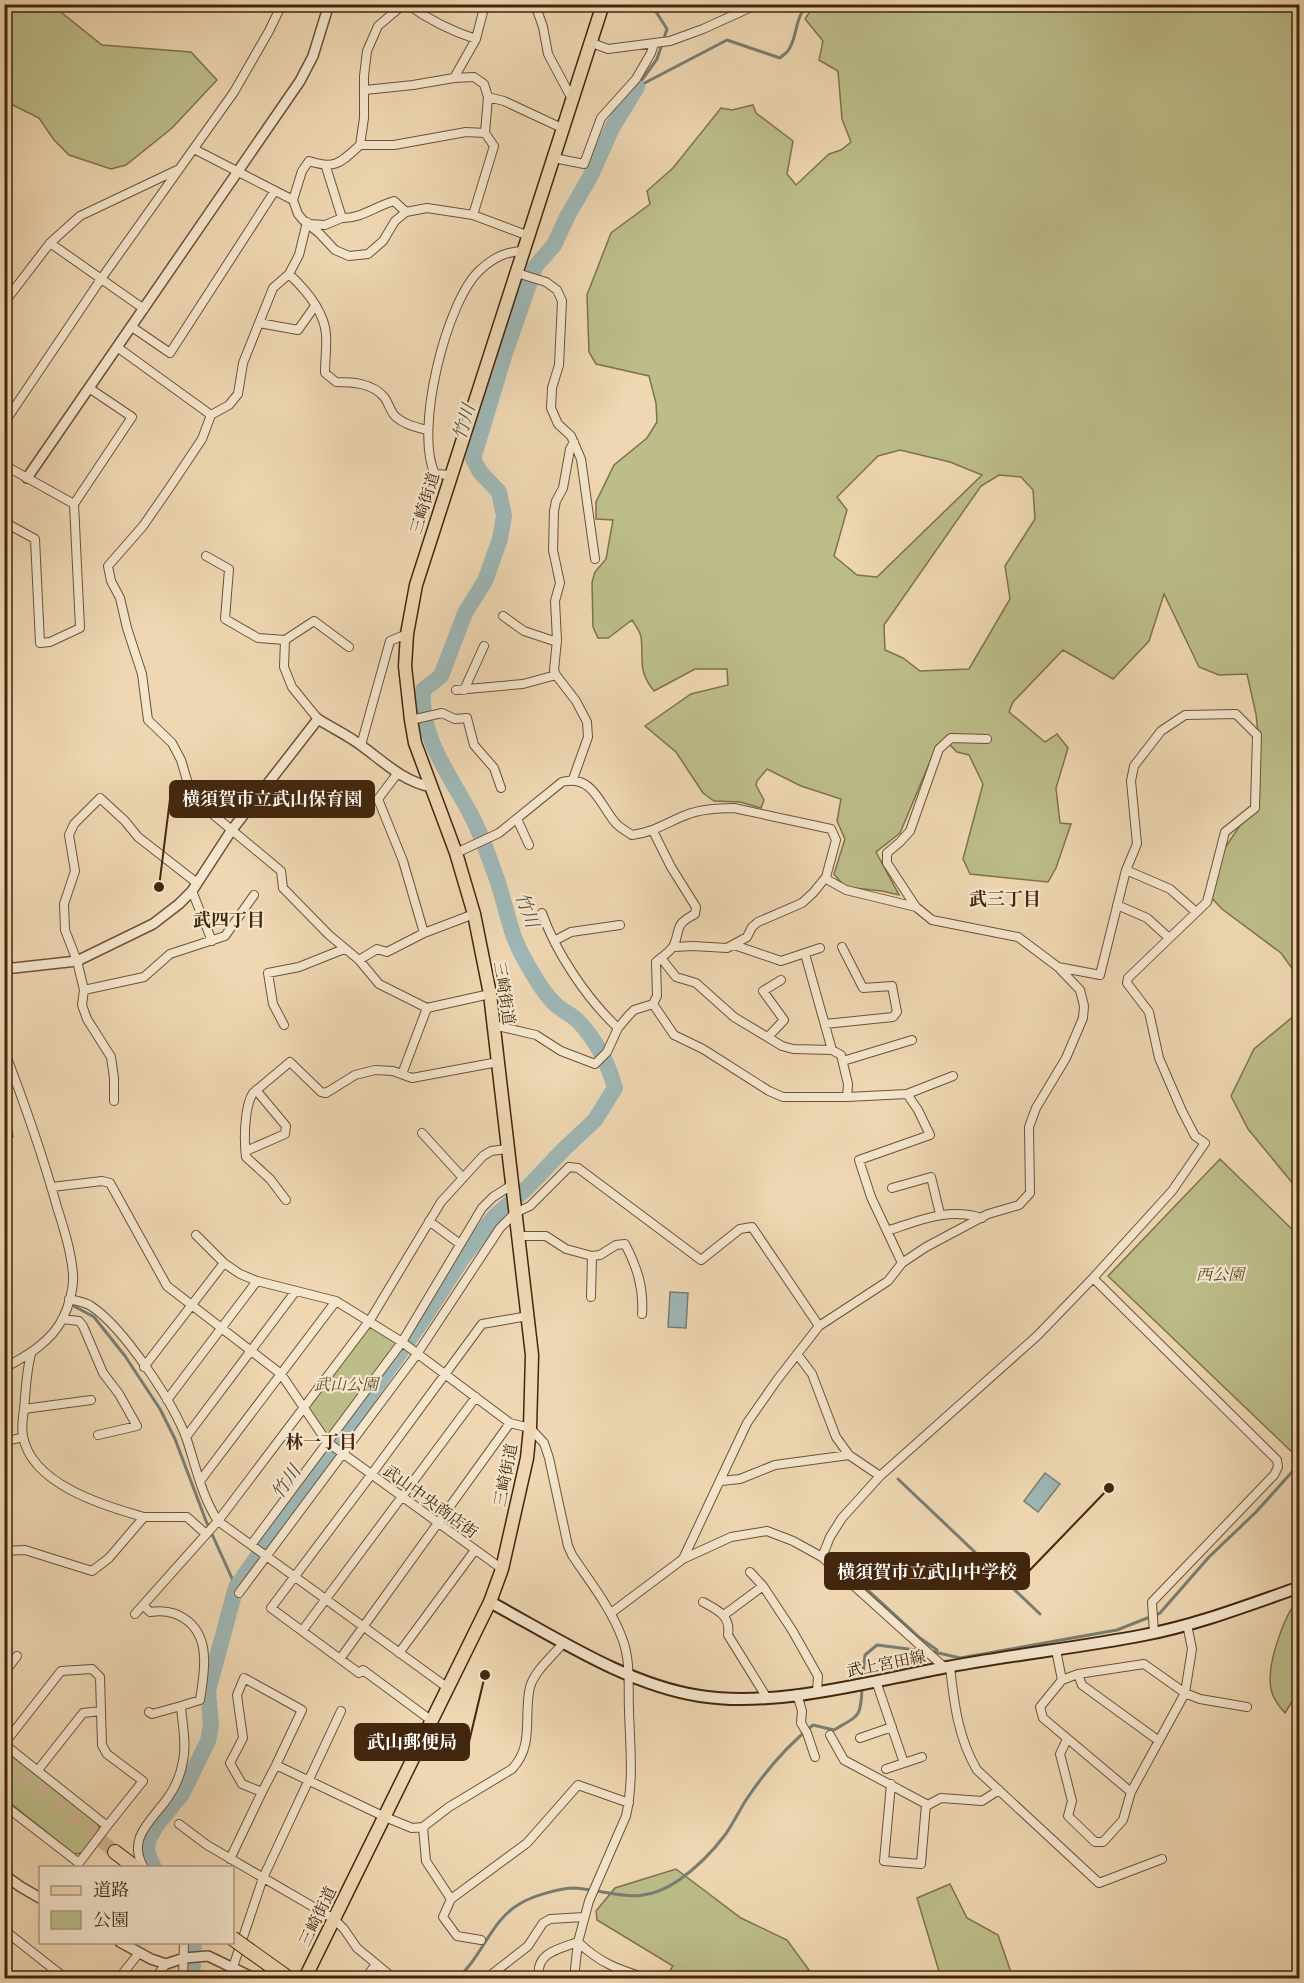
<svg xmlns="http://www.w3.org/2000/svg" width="1304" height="1983" viewBox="0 0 1304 1983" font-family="'Libre Caslon Text','Noto Serif JP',serif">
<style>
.green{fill:#bcbd89;stroke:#7f724b;stroke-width:1.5;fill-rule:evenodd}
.water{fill:#9eb7b6;stroke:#797d72;stroke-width:1.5}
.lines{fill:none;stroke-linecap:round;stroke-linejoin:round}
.stream{stroke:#797d72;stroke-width:3}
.river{stroke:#9eb7b6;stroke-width:16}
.motorway-tunnel{stroke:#ccb491;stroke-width:14;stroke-dasharray:14 7;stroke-linecap:butt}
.minor-casing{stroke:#6d5236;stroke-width:10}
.tertiary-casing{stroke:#6d5236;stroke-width:12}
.secondary-casing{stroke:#42260d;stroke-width:14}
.primary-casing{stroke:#42260d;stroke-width:15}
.motorway-casing{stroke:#42260d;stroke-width:16}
.minor{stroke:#f4e5cd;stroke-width:8}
.tertiary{stroke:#f4e5cd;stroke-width:9}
.secondary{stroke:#f4e5cd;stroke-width:10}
.primary{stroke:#eed7b2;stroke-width:12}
.motorway{stroke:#eed7b2;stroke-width:14}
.motorway-bridge-casing{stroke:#42260d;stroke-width:16;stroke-linecap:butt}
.motorway-bridge{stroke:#eed7b2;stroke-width:14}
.labels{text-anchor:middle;stroke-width:4.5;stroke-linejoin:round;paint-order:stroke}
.street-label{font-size:16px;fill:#42260d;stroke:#f4e5cd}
.park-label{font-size:16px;font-style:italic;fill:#604c2c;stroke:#f4e5cd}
.water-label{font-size:18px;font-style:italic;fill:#594a37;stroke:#f4e5cd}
.neighbourhood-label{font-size:18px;font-weight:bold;fill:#42260d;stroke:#f4e5cd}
.leader{fill:none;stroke:#42260d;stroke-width:2}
.callout-dot{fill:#42260d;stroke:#f4e5cd;stroke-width:2}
.callout{fill:#42260d;stroke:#42260d;stroke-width:2}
.callout-label{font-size:18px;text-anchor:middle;font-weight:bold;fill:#fff}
</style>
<rect width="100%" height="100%" fill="#eed7b2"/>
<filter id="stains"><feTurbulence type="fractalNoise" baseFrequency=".00333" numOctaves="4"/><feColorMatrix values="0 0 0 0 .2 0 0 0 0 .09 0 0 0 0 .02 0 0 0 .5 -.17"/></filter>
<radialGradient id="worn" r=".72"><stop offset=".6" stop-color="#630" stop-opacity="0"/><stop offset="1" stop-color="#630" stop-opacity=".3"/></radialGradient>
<path class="green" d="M5,4L52,5L102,45L191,52L217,80L172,128L126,165L111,169L69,155L54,140L39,118L5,101Z
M818,5H1299V978L1281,953L1222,909L1206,892L1218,858L1258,799L1260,752L1256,714L1247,674L1219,675L1199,667L1164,594L1149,641L1113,679L1063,650L1013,702L1009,712L1045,742L1057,734L1068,748L1056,788L1060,823L1071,824L1056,868L1048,882L970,874L963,859L983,784L969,755L957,752L950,745H937L900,833L876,852L899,895L882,891L845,887L834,874L845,839L837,821L841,799L801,786L767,769L757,781L756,785L764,800L761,808L740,802L714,801L703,793L676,752L645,726L691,694L728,685L727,669H695L654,691C637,670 644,660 641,637C640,631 635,625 632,620L608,638H598L593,627L592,582L595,572L606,559L613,520L596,519V502L614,465L647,438L657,422L656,403L649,376L596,364L589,352L587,295L611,233L650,204L647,191L673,168L721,108L732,110L753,105L756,113L793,141L787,174L796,185L829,154L841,150L851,142L842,119L838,71L819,60L823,41L805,19L813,7ZM900,450L950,462L982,475L877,577L857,575L834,556L847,510L837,497L878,456ZM999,475L1021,477L1033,490L1035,519L1005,566L1010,599L969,669L920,671L903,658L885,650L884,625L981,486Z
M1299,1004L1300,1191H1299L1248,1129L1231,1096L1254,1049L1295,1015Z
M1220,1159L1299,1236L1300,1450L1295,1455L1108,1276Z
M370,1320L402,1342L327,1442L303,1408Z
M1299,1597V1673L1295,1697L1285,1713C1279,1706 1273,1699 1271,1689C1266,1665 1284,1616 1299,1597Z
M5,1750L98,1824L100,1830L82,1853L74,1854L5,1799Z
M676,1869L741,1918L787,1940L809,1970L796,1978H665L673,1966L597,1920L596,1911L615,1888Z
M950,1884L967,1918L998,1935L1013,1978H941L917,1898Z"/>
<path class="water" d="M8,1102L13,1137L5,1138V1103Z
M670,1292L688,1293L686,1328L668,1327Z
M1045,1473L1060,1484L1038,1512L1024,1501Z"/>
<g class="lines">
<path class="stream" d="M639,84L657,59L667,29L651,4
M637,87L727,40L780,58C782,56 785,54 787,52C799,39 793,13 811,4
M72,1305L94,1317L125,1356L160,1409L175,1439L206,1521L236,1587
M898,1479L1040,1614
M836,1563L860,1583L920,1638L937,1650
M930,1651L960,1658L1117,1630L1160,1613L1209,1557L1256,1512L1300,1463
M862,1682L865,1655L877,1645L924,1651
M457,1978C483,1957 490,1920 521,1903C533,1896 560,1888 574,1888C616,1891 639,1908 679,1880C696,1868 713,1851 725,1835C733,1824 739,1811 746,1800C764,1773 788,1745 813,1725L834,1730C859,1715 861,1718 862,1688"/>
<path class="river" d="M154,1868L147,1852L148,1841L156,1826L182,1794L208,1741L211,1725L208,1691L236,1587L420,1324L462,1259L494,1217L528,1187L563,1150L595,1120L615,1088C608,1063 596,1040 578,1021C572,1015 563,1011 556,1005C545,995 532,973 525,960C509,934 506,903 495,874C488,855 481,833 471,815C450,775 420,738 423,690L441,676L465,613L485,581L500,539L504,516L499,492L480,472L473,459L505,353L535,267L554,245L568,215L590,177L613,126L637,87
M192,1978L194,1942"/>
<path class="motorway-tunnel" d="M4,1760L115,1852"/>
<g class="minor-casing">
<path id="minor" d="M407,4C429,20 451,31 476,39
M535,4L543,27L548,54L572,99
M592,43L608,49L670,41L703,29L758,4
M454,78L476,39L485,4
M365,90L413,85L454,78L474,77L484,84L488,97L485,133
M488,97L504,101L564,129
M360,145H394L466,132L485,133L494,146L473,215
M194,149L293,200L298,214L303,220L319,233L335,250L349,256L368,254L383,241L395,221L406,212L427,208L473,215L529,236
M554,158L584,164L601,118L636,79L651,53L654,43
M293,200L302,171L309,161C336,170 341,162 360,145L364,118V76L367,51L378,26L404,4
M342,218C360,219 376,206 394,201L406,212
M307,222L299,255L289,274L273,288L243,363L238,394L229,405L211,415L202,439L170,487L143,526L108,566L111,581L120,598L127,628L142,674L148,720L172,743L181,760L192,797L281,871L283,888L329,935L359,960L379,984L427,1008L490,994
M309,224L325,225L342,218L326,167
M50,243L144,309
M517,273L546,282L557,290L562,301L559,365L552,388L551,408L558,424L571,436L581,459L595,559
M289,274C305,289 324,310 326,334C327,346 325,360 325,373L336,382C353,382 372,383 384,397C389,403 390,412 396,417C405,425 416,427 427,430
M4,303L50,243L80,216L177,170
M259,323L298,330L315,306
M132,327L170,353L274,192
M117,347L211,415
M4,423L101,279L234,92L269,31L282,4
M4,465L74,504
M451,475L435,474C414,432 446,301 480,270C494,257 507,251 525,251
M4,522L35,539L40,643L50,642L80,628L74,504L132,417L89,388
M206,556L229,569L225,619L258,638L285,640
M503,616L524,631L557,642
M456,690L523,684L556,675
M464,690L484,646
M318,719L292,687L284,667L285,640L314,621L349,647
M411,720L442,713L455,719L467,718L474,745L494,768L501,788
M361,745L390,641L407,634
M573,779L588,737L587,722L576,701L556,675L554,670L557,640L555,601L560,583L553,550L554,511L556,501L563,488L570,449L574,442
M517,819L529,845
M653,831L671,867L696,907L695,914C674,925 681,928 674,945C671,951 662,957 656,962L657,996L653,1004
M456,853L499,833L562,782C591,774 599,802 614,821C618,827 626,831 632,835C652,833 668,822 686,815C701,809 718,808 734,808L831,829L836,840L826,877L813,893L802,903L758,922L752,927L747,937L727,948L693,946L674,947
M1126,870L1170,889L1196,912
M192,891L212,941
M1117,905L1147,918L1169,938
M916,907L887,863V853L900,842L910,831L939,749L951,738L987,739
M542,913C556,953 587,999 618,1028
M424,933L474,914
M554,941L571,932L620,925
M734,945L781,961L820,948
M805,954L832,1050
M661,958L676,977L696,983L734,1017L782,1046L793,1049L832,1050L841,1055L848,1084L847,1097
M359,960L377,949L387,952L424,933L403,861L378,799L397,774
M84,990L144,977L170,954L225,936L254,895
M825,1024L893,1017L897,1012L892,986L863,988L842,947
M284,1025L273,1004L268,973L299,967L344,949
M493,1025L536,1035L561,1051L595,1064L607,1052L618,1028L629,1015L634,1010L653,1004L674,1035L703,1049L769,1091L783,1097H847L907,1094L953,1076
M768,1037L784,1020L763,991L781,980
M4,1050C24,1102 42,1153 57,1207C64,1229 71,1251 73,1274C74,1287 69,1306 63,1318C51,1342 27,1356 4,1368
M843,1061L912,1040
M402,1074L427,1008
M114,1101V1078L111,1057L87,1019L82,1005L84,990L77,961L65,930L64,904L75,871L69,835L74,824L100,798L125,821L138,837L197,883
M422,1133L463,1178
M246,1151L285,1134L286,1126L256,1090
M52,1187L102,1181L110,1183L167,1286L281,1374L327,1442L502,1569
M892,1188L931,1177L940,1214
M286,1200L270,1179L246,1157C244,1141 244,1107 253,1093L290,1062L321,1092L326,1093L355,1075L375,1070L393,1071L412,1078L498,1062
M429,1221L460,1244
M887,1231C918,1221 948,1207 982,1218
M518,1236H546L566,1249L592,1256L600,1255L616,1245L625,1244C637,1267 644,1288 642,1314
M224,1263L240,1274L257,1281L336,1301L402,1342L510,1423L530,1428L544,1443L549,1458L568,1546L572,1555C590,1582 611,1608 622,1638C631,1660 628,1687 629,1711C630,1745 634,1782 626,1816L589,1901L578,1942L574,1978
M902,1263L871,1197L859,1160L930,1135L918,1110L907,1094
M1093,1278L1277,1460L1278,1467L1274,1475L1152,1602L1154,1633
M591,1297L592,1256
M69,1299C77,1301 85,1302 91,1306C123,1327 174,1403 187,1440C196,1467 202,1497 218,1521L448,1688
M62,1319L79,1321L83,1326L103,1373L119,1394L137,1426L98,1435
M819,1326L888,1281L902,1263L926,1247L988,1214L1019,1205L1030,1193L1029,1127L1036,1108L1066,1058L1083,1018L1084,1006L1080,990L1058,967L1018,937L932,920L916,907L846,890L828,880L826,877
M31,1354C26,1373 26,1389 24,1409C23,1418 21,1427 23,1436C31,1484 104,1506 144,1517
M797,1354L812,1374L836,1437L849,1455
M144,1367L224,1263L196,1235
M167,1400L257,1281
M24,1409L91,1400
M186,1437L295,1292
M4,1442L23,1437
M200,1481L336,1301
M721,1481L740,1479L775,1465L849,1455L880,1476
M251,1545L402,1342L482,1208L493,1197L512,1185
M4,1551L25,1550L92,1571L109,1558L144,1517H187L206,1534
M822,1557L830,1537L842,1518L880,1476L1037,1336L1093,1278L1172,1191L1205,1143L1195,1136L1182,1111L1159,1058L1149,1012L1127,983L1128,978L1207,902L1225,832L1255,808L1257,735L1236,714L1185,715L1161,731L1134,766L1131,781L1137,844L1126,870L1100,975L1058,967
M750,1572L763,1586L792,1630L818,1676L817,1691
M239,1593L417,1354L500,1228L515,1213L530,1206L569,1167L578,1168L701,1260L740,1229L752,1227L819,1326L777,1380L747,1423L683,1559
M703,1602C718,1610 731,1616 728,1635L767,1698
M143,1605L150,1612C180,1607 203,1626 204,1657C205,1671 202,1686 200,1700L181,1706
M611,1613L683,1559L731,1537L767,1531L793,1541L822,1557L944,1667
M135,1614L218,1521L370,1320L441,1202L483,1156L491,1151L507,1149
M724,1615L763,1586
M302,1631L476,1397
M1056,1650L1062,1680
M399,1653L475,1550
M340,1659L510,1423
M950,1667C954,1703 958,1738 977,1770L1099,1883L1162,1859
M4,1673L17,1656
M1078,1674L1082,1685L1159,1741
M876,1681L904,1763
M797,1694L802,1711L801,1723L807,1733L815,1757
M432,1721L363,1670L359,1673L271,1608L371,1475L482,1324L528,1316
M830,1735L844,1760L928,1805L941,1798L982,1801L999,1790
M860,1738L892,1727
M1067,1739L1060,1754L1072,1801L1068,1816L1095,1842H1103L1123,1820L1131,1792L1185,1693L1192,1649L1187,1624
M4,1744L61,1671L92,1669L100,1677L102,1745L107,1754L143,1781L107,1826
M4,1744L107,1826L79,1863L4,1805
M886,1769L922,1757
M38,1770L83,1713L101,1711
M891,1784L884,1861L921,1864L926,1804
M262,1792L276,1765
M1131,1792L1043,1718L1040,1707L1062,1680L1078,1674L1144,1664L1185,1693L1200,1699L1247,1707
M179,1824L207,1845L334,1919L344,1929L357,1948L391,1976L392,1978
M423,1827L449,1807L512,1769C535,1745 523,1716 530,1687C535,1670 553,1656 564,1642
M230,1859L262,1792L242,1784L230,1763L243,1738L237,1695L244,1678L302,1710L276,1765L385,1817L412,1828L423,1827L426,1861L451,1899L527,1843L578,1785L629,1803
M144,1868C125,1837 155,1818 169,1796C176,1786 181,1773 183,1761C187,1744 182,1723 181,1706L152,1714L149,1712
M451,1899L443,1917L457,1936L481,1940
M4,1930L65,1978
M233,1967L263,1878L341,1711
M119,1978L139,1953
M155,1978L166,1964
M183,1978L184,1942
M366,1978L375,1965
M487,1978L528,1946L543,1923L550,1919L584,1917
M539,1978C535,1953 558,1949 578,1942C600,1963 617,1969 646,1978
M1297,1978H1300"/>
</g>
<g class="tertiary-casing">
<path id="tertiary" d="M27,478L300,81L313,56L329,4
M4,967L14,968L77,961L153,924L179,904L192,891L231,831L318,719C332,728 349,736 362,746C385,763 403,781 431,787
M4,1875L21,1887L40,1898
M120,1942L151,1959L166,1964L184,1958L208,1956L254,1978"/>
</g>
<g class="secondary-casing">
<path id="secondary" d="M490,1602C555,1637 627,1685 700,1696C775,1708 868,1682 942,1668C1009,1655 1077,1648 1144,1635C1197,1625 1248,1605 1300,1587"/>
</g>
<g class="primary-casing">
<path id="primary" d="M305,1978L490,1602L502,1569L527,1458L530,1428L532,1355L490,994L474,914L456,853L415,743L411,720L405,666L407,634L416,585L603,4"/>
</g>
<g class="motorway-casing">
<path id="motorway" d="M115,1852L136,1868"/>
</g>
<use href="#minor" class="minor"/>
<use href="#tertiary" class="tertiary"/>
<use href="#secondary" class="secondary"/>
<use href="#primary" class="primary"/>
<use href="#motorway" class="motorway"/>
<g class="motorway-bridge-casing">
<path id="motorway-bridge" d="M232,1938L288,1978"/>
</g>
<use href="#motorway-bridge" class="motorway-bridge"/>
</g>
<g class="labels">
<g class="street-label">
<text transform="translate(424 503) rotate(-73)" y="6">三崎街道</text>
<text transform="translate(505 993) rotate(81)" y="6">三崎街道</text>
<text transform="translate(505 1475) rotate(-79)" y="6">三崎街道</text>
<text transform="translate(431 1501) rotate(36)" y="6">武山中央商店街</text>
<text transform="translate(886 1663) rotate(-11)" y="6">武上宮田線</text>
<text transform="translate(317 1916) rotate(-64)" y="6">三崎街道</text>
</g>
<g class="park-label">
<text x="1220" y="1280">西公園</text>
<text x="346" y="1390">武山公園</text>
</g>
<g class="water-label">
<text transform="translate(464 422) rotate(-73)" y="6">竹川</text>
<text transform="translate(527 910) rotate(70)" y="6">竹川</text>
<text transform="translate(286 1482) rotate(-55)" y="6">竹川</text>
</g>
<g class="neighbourhood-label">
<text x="1005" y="905">武三丁目</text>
<text x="229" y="926">武四丁目</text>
<text x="321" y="1448">林一丁目</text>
</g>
</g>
<path class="leader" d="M159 887L170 799M1109 1488L1029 1571M485 1675L469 1742"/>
<g class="callout-dot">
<circle cx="159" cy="887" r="6"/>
<circle cx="1109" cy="1488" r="6"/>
<circle cx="485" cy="1675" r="6"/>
</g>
<g class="callout">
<rect x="170" y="781" width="204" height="36" rx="6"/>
<rect x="825" y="1553" width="204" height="36" rx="6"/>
<rect x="355" y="1724" width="114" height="36" rx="6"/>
</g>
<g class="callout-label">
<text x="272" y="805">横須賀市立武山保育園</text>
<text x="927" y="1578">横須賀市立武山中学校</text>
<text x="412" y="1748">武山郵便局</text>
</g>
<rect width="1304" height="1983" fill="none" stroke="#eed7b2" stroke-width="24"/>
<rect x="6" y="6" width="1292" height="1971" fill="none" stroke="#42260d" stroke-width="3"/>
<rect x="12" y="12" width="1280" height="1959" fill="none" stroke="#42260d" stroke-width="1.5"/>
<rect x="39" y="1866" width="195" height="78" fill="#f4e5cd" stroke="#ad9980" stroke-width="1.5"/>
<rect x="51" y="1886" width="30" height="9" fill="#eed7b2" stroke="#ad9980" stroke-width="1.5"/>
<text x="93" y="1896" font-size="18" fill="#42260d">道路</text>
<rect x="51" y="1911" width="30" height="18" fill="#bcbd89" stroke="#ad9980" stroke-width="1.5"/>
<text x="93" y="1926" font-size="18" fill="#42260d">公園</text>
<rect width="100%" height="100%" filter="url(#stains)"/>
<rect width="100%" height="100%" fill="url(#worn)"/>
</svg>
